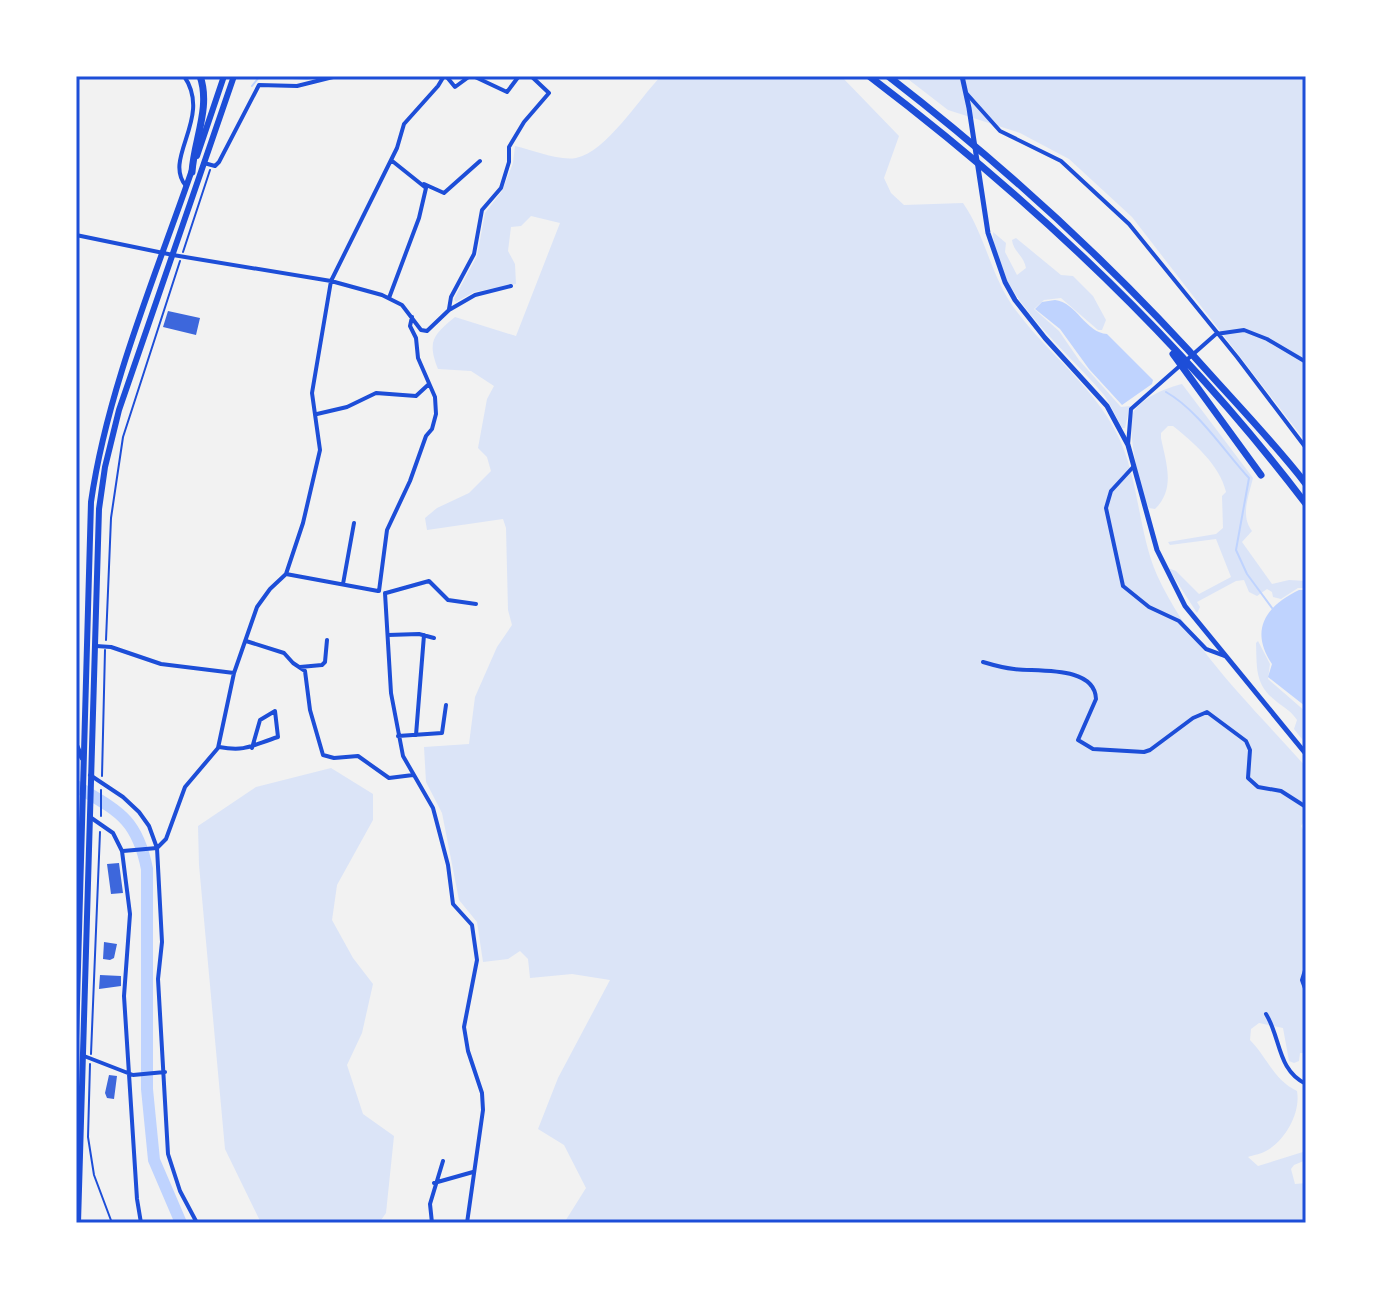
<svg xmlns="http://www.w3.org/2000/svg" width="1382" height="1299" viewBox="0 0 1382 1299" font-family="'Fira Sans',sans-serif">
<style>
.green{fill:#dbe4f7}
.water{fill:#bfd3fe}
.lines{fill:none;stroke-linecap:round;stroke-linejoin:round}
.stream{stroke:#bfd3fe;stroke-width:2}
.river{stroke:#bfd3fe;stroke-width:12}
.building{fill:#3d67dc}
.path{stroke:#1d4ed8;stroke-width:2}
.minor{stroke:#1d4ed8;stroke-width:4}
.tertiary{stroke:#1d4ed8;stroke-width:5}
.primary{stroke:#1d4ed8;stroke-width:6}
.motorway{stroke:#1d4ed8;stroke-width:7}
.neatline{fill:none;stroke:#1d4ed8;stroke-width:3}
</style>
<rect width="100%" height="100%" fill="#f2f2f2"/>
<path class="green" d="M661,76H841L899,136L884,178L891,193L904,205L963,203C984,233 990,271 1010,302C1041,349 1091,382 1117,434C1139,477 1138,532 1157,575C1191,649 1252,706 1306,767V819L1301,826L1306,835V1053H1300L1299,1061L1294,1063L1289,1061L1283,1028L1259,1023L1251,1029L1250,1040C1267,1057 1273,1079 1297,1091C1301,1113 1285,1141 1266,1151C1261,1154 1253,1155 1248,1157L1258,1166L1306,1151V1160L1294,1165L1291,1169L1295,1184L1306,1183V1223H564L586,1188L564,1145L538,1129L558,1078L610,980L572,974L530,978L528,959L520,951L508,959L483,962L477,922L459,900L442,813L426,782L424,747L469,744L475,697L497,647L512,625L508,610L506,528L503,519L427,530L425,518L437,508L469,493L491,471L487,457L478,448L487,399L494,386L471,371L438,369C427,341 433,335 455,317L516,336L560,223L531,216L521,226L511,227L508,251L515,264L516,284L474,292L456,302L454,299L477,256L485,213L502,191L513,163L515,146C533,150 558,161 576,158C606,152 639,99 661,76Z
M904,76H1306V442L1132,217L1069,159L1020,133L948,110Z
M993,232L1006,243L1005,252L1017,275L1026,268C1024,256 1013,251 1012,240L1016,238L1061,275L1073,276L1093,296L1106,320L1102,330H1098L1061,298L1044,300L1034,309L1059,331L1079,360L1121,407L1130,406L1125,428H1122C1116,417 1111,405 1104,395C1068,351 993,293 993,232Z
M1182,384L1253,478C1249,495 1240,516 1252,531L1242,542L1272,584L1289,580L1306,581V588H1298L1281,599L1273,597L1272,592L1267,589L1257,596L1249,592L1244,580L1236,581L1197,602L1200,607L1197,613L1168,568L1176,571L1199,594L1231,577L1216,539L1170,545L1168,542L1216,534L1223,528L1222,496L1226,492C1220,465 1193,442 1173,426H1168L1161,433V438C1166,463 1176,488 1155,509L1149,508C1141,494 1125,426 1134,411C1144,397 1166,388 1182,384Z
M1258,641L1270,664L1268,679L1306,712V744L1294,729L1297,720C1292,712 1285,708 1277,702C1255,685 1257,670 1256,643Z
M331,768L373,794V820L337,885L332,920L353,958L373,984L362,1033L347,1065L363,1114L394,1136L386,1213L379,1223H261L225,1149L199,865L198,826L256,787Z"/>
<path class="water" d="M1055,300C1076,302 1086,333 1107,334L1153,380L1152,384L1122,405L1089,369L1060,329L1035,309L1042,302Z
M1299,590H1306L1305,706L1268,677L1272,664C1249,630 1266,606 1299,590Z"/>
<g class="lines">
<path class="stream" d="M264,76L307,79L321,76
M252,86L260,76
M1166,392C1198,410 1224,451 1249,478L1236,550L1247,574L1272,608"/>
<path class="river" d="M76,786C118,811 137,818 147,869V1089L154,1160L181,1223"/>
</g>
<path class="building" d="M168,311L200,318L196,335L163,327Z
M119,863L123,893L111,894L107,864Z
M104,942L117,944L114,958L110,960L103,959Z
M100,975L121,976V986L99,989Z
M109,1075L117,1076L114,1099L107,1098L105,1093Z"/>
<g class="lines">
<path class="path" d="M183,252L210,170
M106,640L111,518L123,437L180,261
M102,776L105,650
M101,816V790
M91,1054L100,832
M90,1064L88,1137L94,1175L112,1223"/>
<path class="minor" d="M184,76C213,118 162,158 186,186
M446,76L455,87L470,76
M473,76L507,92L519,76
M967,94L1000,131L1061,161L1129,224L1237,357L1306,448
M204,163L215,166L219,162L259,85L297,86L337,76
M424,184L444,193L480,161
M76,235L173,255L331,281L382,295L402,305L421,330L427,331L449,310L475,295L511,286
M389,298L419,218L426,188L391,160
M449,309L451,297L474,254L482,210L501,188L509,162V147L524,122L549,93L531,76
M317,414L347,407L376,393L416,396L429,384
M1128,445L1131,409L1216,334L1244,330L1267,339L1306,362
M1134,466L1111,491L1106,508L1123,586L1149,607L1179,621L1206,649L1225,656
M286,574L378,591
M343,584L354,523
M379,591L387,530L410,481L426,436L432,429L436,414L435,397L418,358L416,338L410,326L412,317
M385,593L391,693L403,756L433,808L448,865L453,904L472,925L477,960L464,1027L468,1051L482,1093L483,1110L467,1223
M386,593L429,581L448,600L476,604
M388,635L419,634L434,638
M246,641L284,653L293,663L305,671L310,710L323,755L334,758L358,756L389,778L413,775
M96,646L111,647L161,664L234,673
M983,662C993,665 1004,668 1014,669C1036,672 1095,665 1096,699L1078,740L1093,749L1144,752L1150,750L1193,718L1207,712L1246,741L1250,750L1248,778L1258,787L1281,791L1306,807
M300,667L322,665L325,662L327,640
M416,735L424,635
M398,736L442,733L446,705
M219,747C247,752 252,745 278,737L275,711L260,720L252,748
M90,775L123,797L139,812L149,826L157,848L162,942L158,979L168,1154L180,1191L197,1223
M90,817L113,833L122,851L130,914L124,996L137,1199L141,1223
M157,848L166,839L185,787L218,748L234,673L257,607L270,589L286,574L303,523L320,450L312,393L331,281L397,148L404,124L438,86L444,76
M123,851L157,848
M1306,967L1302,980L1306,991
M1266,1014C1281,1038 1277,1070 1306,1084
M84,1056L133,1075L165,1072
M434,1183L473,1172
M432,1223L430,1204L443,1161"/>
<path class="tertiary" d="M962,76L969,108L988,233L1005,282L1015,300L1045,338L1107,406L1128,445L1157,550L1185,606L1306,754
M76,744L82,758"/>
<path class="primary" d="M197,156L224,76
M76,1039L91,502C107,390 155,277 192,170
M78,1223L99,509L105,467L119,410L234,76"/>
<path class="motorway" d="M869,76C1031,199 1183,342 1306,504
M888,76C1007,168 1118,270 1218,383C1248,416 1279,449 1306,484
M192,172C194,140 211,107 200,76
M1173,354L1261,475"/>
</g>
<rect width="1382" height="1299" fill="none" stroke="#ffffff" stroke-width="156"/>
<rect x="78" y="78" width="1226" height="1143" class="neatline"/>
</svg>
